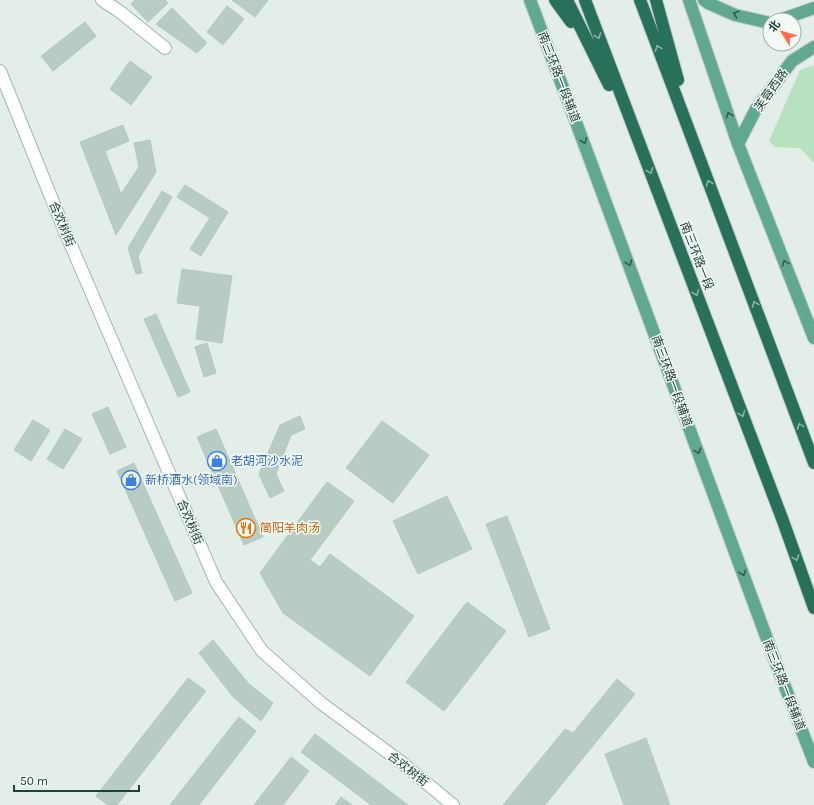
<svg xmlns="http://www.w3.org/2000/svg" width="814" height="805" viewBox="0 0 814 805" font-family="Karla,'Noto Sans SC',sans-serif">
<style>
.green{fill:#b8e1c0}
.building{fill:#b9ccc3;stroke:#b3c8be}
.lines{fill:none;stroke-linecap:round;stroke-linejoin:round}
.minor-casing{stroke:#a4b7ae;stroke-width:14}
.major-casing{stroke:#c1cac6;stroke-width:14}
.highway-casing{stroke:#c1cac6;stroke-width:14}
.minor{stroke:#fff;stroke-width:12}
.major{stroke:#61a890;stroke-width:12}
.highway{stroke:#28705b;stroke-width:12}
.oneway{stroke:#305b4c}
.oneway2{stroke:#8eb5a8}
.labels{text-anchor:middle;stroke-width:3;stroke-linejoin:round;paint-order:stroke}
.street-label{font-size:12px;fill:#204135;stroke:#f3faf5}
.shop-label{font-size:12px;fill:#366cbe;stroke:#f3faf5;text-anchor:start}
.food-label{font-size:12px;fill:#c56008;stroke:#f3faf5;text-anchor:start}
</style>
<rect width="100%" height="100%" fill="#e2eee7"/>
<path class="green" d="M814,65V163L800,148L775,147L769,141L800,70Z"/>
<path class="building" d="M135,0H165L168,3L148,22L131,4Z
M232,0H268L255,17Z
M227,6L244,19L223,45L207,32Z
M172,8L207,43L197,53L156,24Z
M85,22L96,36L53,71L41,56Z
M130,61L152,77L131,105L110,89Z
M123,125L129,141L105,151L121,194L139,167L134,143L150,140L156,172L116,235L80,142Z
M185,185L228,212L201,256L190,249L210,218L177,197Z
M162,191L172,197L138,256L142,273L136,274L128,248Z
M182,269L232,276L222,343L196,339L200,306L177,303Z
M156,314L190,392L178,397L144,319Z
M207,343L216,373L204,377L195,347Z
M108,407L126,447L110,454L92,414Z
M300,416L305,429L291,435L276,474L284,491L270,498L259,474L280,425Z
M33,420L50,430L31,461L14,450Z
M382,421L429,455L393,503L346,468Z
M65,429L82,439L63,469L47,459Z
M216,429L263,537L244,545L197,437Z
M134,463L192,593L175,601L117,471Z
M327,482L354,501L310,560L320,567L330,554L414,616L370,676L283,613L260,573Z
M447,496L472,549L418,574L393,521Z
M507,516L550,629L529,637L486,524Z
M467,602L506,631L444,711L406,682Z
M213,640L249,684L273,703L261,721L234,698L199,653Z
M188,678L206,691L117,805H108L96,796Z
M617,679L635,694L545,805H503L565,729L573,733Z
M239,717L256,731L199,805H170Z
M315,734L408,805H371L301,752Z
M646,738L670,805H624L605,754Z
M291,757L309,771L283,805H254Z
M341,797L352,805H335Z"/>
<g class="lines">
<g class="minor-casing">
<path id="minor" d="M102,0L119,11L165,48
M0,71L64,229L216,582L262,651L321,703L401,762L453,805"/>
</g>
<g class="major-casing">
<path id="major" d="M530,0L586,149L777,666L814,762
M689,0L738,144L814,338
M704,0L708,3L735,15L770,23
M780,20L814,8
M738,144L756,109L792,61L814,47"/>
</g>
<g class="highway-casing">
<path id="highway" d="M555,0L571,22
M567,0L609,85
M585,0L783,521L814,608
M640,0L814,463
M656,0L678,80"/>
</g>
<use href="#minor" class="minor"/>
<use href="#major" class="major"/>
<use href="#highway" class="highway"/>
</g>
<defs><path id="oneway-chevron" d="M-2-3.5L2.5 0L-2 3.5" fill="none" stroke-width="1.6" stroke-linecap="round" stroke-linejoin="round"/></defs>
<g class="oneway">
<use href="#oneway-chevron" transform="translate(736 14) rotate(-161)"/>
<use href="#oneway-chevron" transform="translate(729 115) rotate(-109)"/>
<use href="#oneway-chevron" transform="translate(584 141) rotate(69)"/>
<use href="#oneway-chevron" transform="translate(629 263) rotate(70)"/>
<use href="#oneway-chevron" transform="translate(785 263) rotate(-111)"/>
<use href="#oneway-chevron" transform="translate(698 451) rotate(70)"/>
<use href="#oneway-chevron" transform="translate(743 573) rotate(70)"/>
</g>
<g class="oneway2">
<use href="#oneway-chevron" transform="translate(598 36) rotate(69)"/>
<use href="#oneway-chevron" transform="translate(658 48) rotate(-111)"/>
<use href="#oneway-chevron" transform="translate(650 171) rotate(69)"/>
<use href="#oneway-chevron" transform="translate(709 183) rotate(-111)"/>
<use href="#oneway-chevron" transform="translate(696 293) rotate(69)"/>
<use href="#oneway-chevron" transform="translate(755 304) rotate(-111)"/>
<use href="#oneway-chevron" transform="translate(742 414) rotate(69)"/>
<use href="#oneway-chevron" transform="translate(800 426) rotate(-111)"/>
<use href="#oneway-chevron" transform="translate(796 558) rotate(70)"/>
</g>
<defs>
<g id="shop-ring" transform="scale(1)"><circle r="9.5" fill="#f3faf5" stroke="#3f7fe0" stroke-width="1.5"/><path d="M-5-2.5h2.3a2.7 3.5 0 0 1 5.4 0H5L5.5 6h-11ZM-1.5-2.5h3a1.5 2.3 0 0 0-3 0Z" fill="#3f7fe0"/></g>
<g id="restaurant-ring" transform="scale(1)"><circle r="9.5" fill="#f3faf5" stroke="#e8710a" stroke-width="1.5"/><path d="M-5-6h1v4h1v-4h1v4h1v-4h1v5L-1.5 .5V6h-2V.5L-5-1ZM5-6V6H3V1.5H1.5Q1.5-4 5-6Z" fill="#e8710a"/></g>
</defs>
<g fill-rule="evenodd">
<use href="#shop-ring" x="217" y="461"/>
<use href="#shop-ring" x="131" y="480"/>
<use href="#restaurant-ring" x="246" y="528"/>
</g>
<g class="labels">
<g class="street-label">
<text transform="translate(559 77) rotate(69)" y="4">南三环路一段辅道</text>
<text transform="translate(771 90) rotate(-55)" y="4">芙蓉西路</text>
<text transform="translate(62 224) rotate(67)" y="4">合欢树街</text>
<text transform="translate(697 256) rotate(69)" y="4">南三环路一段</text>
<text transform="translate(672 381) rotate(70)" y="4">南三环路一段辅道</text>
<text transform="translate(190 522) rotate(67)" y="4">合欢树街</text>
<text transform="translate(784 685) rotate(69)" y="4">南三环路一段辅道</text>
<text transform="translate(408 769) rotate(38)" y="4">合欢树街</text>
</g>
<g class="shop-label">
<text x="231" y="465">老胡河沙水泥</text>
<text x="145" y="484">新桥酒水(领域南)</text>
</g>
<g class="food-label">
<text x="260" y="532">简阳羊肉汤</text>
</g>
</g>
<g transform="translate(782 32) rotate(307)"><circle r="19" fill="#f3faf5" stroke="#9fb0a8"/>
<path d="M0-3L7 15L0 10L-7 15Z" fill="#ff6b4e"/>
<text y="-6" font-size="11" font-weight="bold" text-anchor="middle" fill="#204135">北</text>
</g>
<path d="M14 785v6h125v-6" fill="none" stroke="#204135" stroke-width="2"/>
<text x="20" y="785" font-size="12" fill="#204135" stroke="#f3faf5" stroke-width="3" paint-order="stroke">50 m</text>
</svg>
